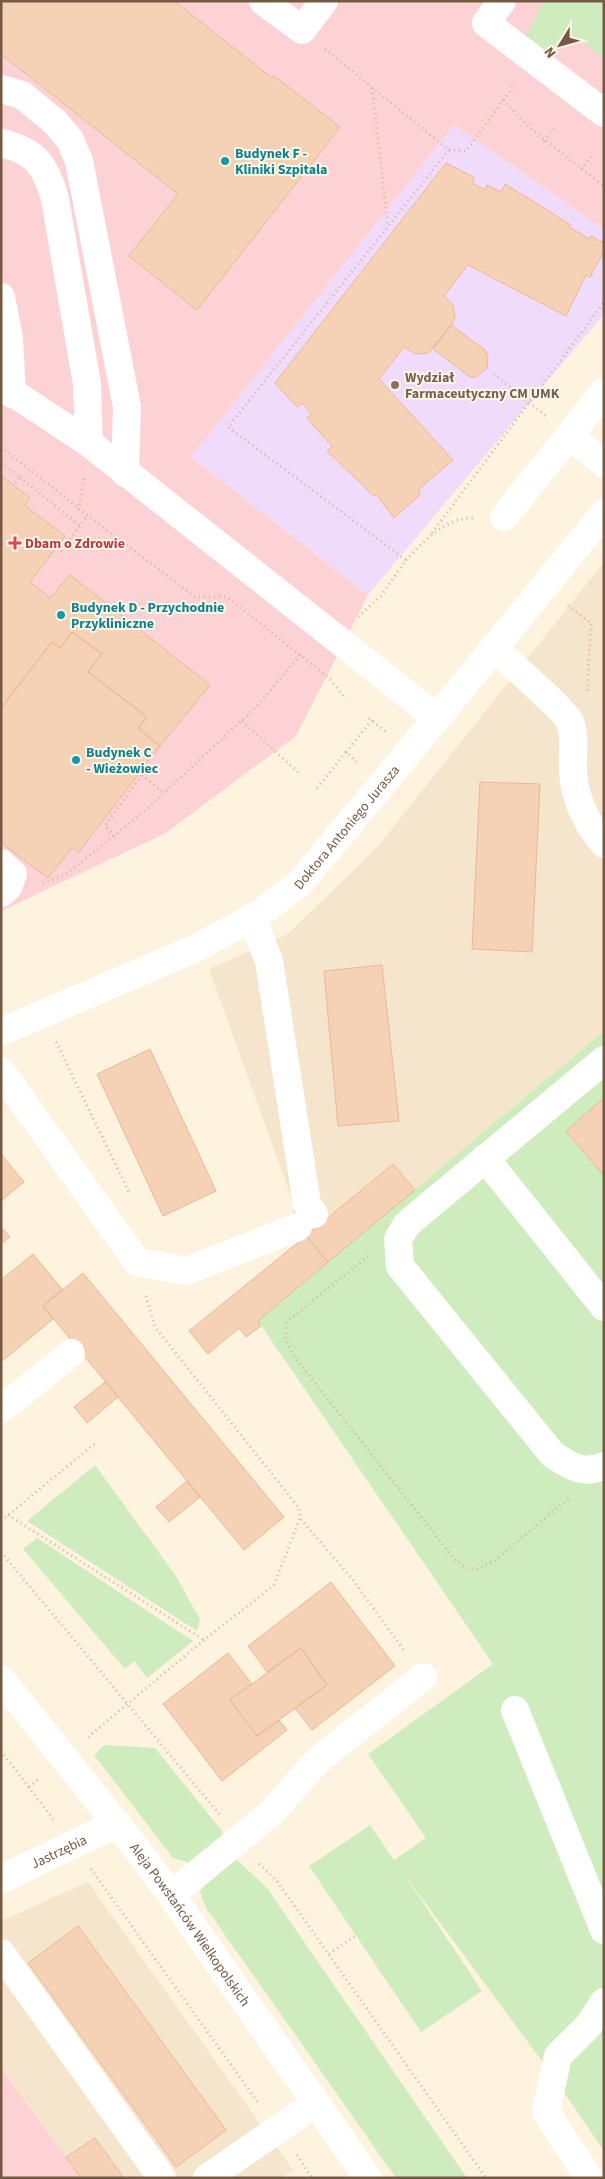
<svg xmlns="http://www.w3.org/2000/svg" width="605" height="2179" viewBox="0 0 605 2179" font-family="'Source Sans 3',sans-serif">
<style>
.residential{fill:#f6e5cd}
.education{fill:#f0dcfa}
.medical{fill:#fcd2d5}
.green{fill:#ceecbd}
.building{fill:#f5d1b5;stroke:#e9b894}
.lines{fill:none;stroke-linecap:round;stroke-linejoin:round}
.path{stroke:#dab599;stroke-width:3;stroke-dasharray:1 4;stroke-linecap:butt}
.minor{stroke:#fff;stroke-width:28}
.culture-dot{fill:#0f9aa8;stroke:#fff7e7;stroke-width:2}
.education-dot{fill:#8d6e63;stroke:#fff7e7;stroke-width:2}
.health-dot{fill:#e0444e;stroke:#fff7e7;stroke-width:2}
.labels{text-anchor:middle;stroke-width:4;stroke-linejoin:round;paint-order:stroke}
.culture-label{font-size:14px;font-weight:bold;fill:#0d838f;stroke:#fff7e7;text-anchor:start}
.education-label{font-size:14px;font-weight:bold;fill:#785e54;stroke:#fff7e7;text-anchor:start}
.health-label{font-size:14px;font-weight:bold;fill:#be3a42;stroke:#fff7e7;text-anchor:start}
.street-label{font-size:14px;fill:#765945;stroke:#fff7e7}
</style>
<rect width="100%" height="100%" fill="#fef3df"/>
<path class="residential" d="M604,562V1031L328,1262L293,1221V1202L209,969L288,934L379,845Z
M88,1882L293,2170L282,2178H81L6,2075L1,2065V1921Z"/>
<path class="education" d="M454,125L604,229V314L368,595L191,457Z"/>
<path class="medical" d="M1,1H604V229L454,125L191,457L368,595L296,736L166,833L1,911Z
M1,2065L6,2075L81,2178H1Z"/>
<path class="green" d="M544,1H604V59L571,33L553,56L552,60L525,37Z
M604,1031V2151L550,2072L404,1874L482,1991L421,2032L309,1866L370,1825L394,1860L426,1838L368,1754L493,1664L258,1321Z
M95,1465L176,1576L200,1620L197,1631L27,1521Z
M37,1538L193,1641L147,1678L134,1661L125,1669L23,1549Z
M104,1745L155,1748L222,1831L223,1836L190,1863L173,1858L94,1755Z
M234,1857L267,1888L467,2178H396L206,1908L200,1892L207,1879Z"/>
<path class="building" d="M1,1H174L272,78L274,76L340,127L197,310L129,256L178,194L1,54Z
M446,163L475,178L472,183L485,190L487,185L501,192L505,184L571,225L569,227L590,239L591,236L604,243V251L590,277L586,275L566,316L468,265L444,296L453,305L455,317L453,323L428,353L416,354L404,347L379,379L453,460L418,490L421,494L394,518L376,494L374,496L327,451L332,446L307,418L311,414L302,403L297,407L275,383Z
M451,325L485,350L488,357L487,368L476,377H470L433,349Z
M2,476L30,498L24,505L65,536L30,582L50,598L70,575L210,685L160,746L138,728L147,717L88,672L102,654L72,632L60,648L52,642L1,708Z
M72,632L102,654L88,672L147,717L138,728L160,746L78,853L72,848L48,878L1,843V708L52,642L60,648Z
M480,782L540,784L532,952L472,949Z
M382,965L399,1121L338,1126L324,971Z
M150,1049L216,1191L163,1216L97,1074Z
M604,1098V1176L566,1131Z
M1,1154L24,1182L1,1201Z
M393,1164L415,1190L328,1262L306,1236Z
M1,1227L10,1237L1,1244Z
M306,1236L328,1262L258,1321L261,1326L246,1337L239,1328L208,1354L189,1331Z
M33,1254L62,1289L43,1306L53,1319L1,1362V1280Z
M83,1273L284,1517L244,1550L43,1306Z
M105,1382L118,1397L87,1423L74,1407Z
M187,1481L200,1497L169,1522L156,1507Z
M331,1582L395,1666L312,1730L295,1708L327,1685L301,1648L267,1672L248,1646Z
M301,1648L327,1685L257,1736L230,1700Z
M228,1653L252,1684L230,1700L257,1736L279,1720L287,1730L222,1781L163,1704Z
M78,1926L226,2130L176,2167L28,1963Z
M95,2138L124,2178H81L66,2157Z"/>
<g class="lines">
<path class="path" d="M325,49L449,150L228,427L406,560L381,596L358,617
M372,88L388,226
M503,100L532,130L604,186
M544,141L555,126
M449,150L466,151L515,84
M581,169L592,156
M494,374L546,416
M1,447L79,508
M1,463L20,477L13,486
M20,477L80,526
M84,479L79,509L195,597H227L330,679L346,699
M432,533L604,302
M61,551L88,515
M406,560C424,541 445,518 473,518
M568,606L591,623L587,693
M369,718L386,732
M242,721L300,774
M346,752L372,720
M142,775L164,793
M317,788L346,752L358,763
M114,836L105,826L142,775L140,773
M43,883L65,875L146,810L258,705L300,655
M56,1042L129,1192
M368,1256L287,1322L285,1336L293,1355L455,1560L465,1568L478,1569L494,1561L568,1499
M146,1296L155,1327L299,1508L300,1518L353,1580L405,1652
M8,1515L204,1640
M1,1521L97,1442
M1,1552L220,1815
M88,1737L204,1640L274,1585L300,1518
M1,1751L54,1820
M29,1787L40,1778
M259,1864L277,1881L486,2178
M91,1869L259,2104
M329,1954L355,1936
M297,2155L312,2178"/>
<g class="minor">
<path d="M263,1L302,30L324,1"/>
<path d="M502,1L486,23L604,113"/>
<path d="M1,89L22,95L56,123L70,140L79,161L127,407L125,473"/>
<path d="M1,143C36,151 46,166 55,199L87,384L89,443"/>
<path d="M1,297L9,338L12,394"/>
<path d="M1,385L89,443L437,718"/>
<path d="M570,436L604,464"/>
<path d="M504,517L604,392"/>
<path d="M494,648C506,659 567,713 570,722C576,738 572,755 573,772C575,799 586,823 604,844"/>
<path d="M1,863L13,874L8,887L1,893"/>
<path d="M252,918L269,961L307,1204L314,1214"/>
<path id="s1" d="M1,1032L196,948L256,916L299,884L437,718L604,513"/>
<path d="M604,1060L407,1224L398,1239L400,1266L553,1455C570,1466 583,1475 604,1466"/>
<path d="M1,1071L137,1262L186,1271L298,1227"/>
<path d="M485,1158L604,1307"/>
<path d="M1,1410L71,1353"/>
<path id="s2" d="M1,1679L140,1853L171,1895L368,2178"/>
<path d="M515,1710L604,1930"/>
<path id="s3" d="M1,1879L116,1824"/>
<path d="M171,1895L271,1813L318,1760L423,1677"/>
<path d="M1,1953L162,2178"/>
<path d="M207,2178L316,2103"/>
<path d="M589,2178L546,2112L558,2056L589,2025L604,2002"/>
</g>
</g>
<g class="culture-dot">
<circle cx="225" cy="161" r="5"/>
<circle cx="61" cy="615" r="5"/>
<circle cx="76" cy="760" r="5"/>
</g>
<circle class="education-dot" cx="395" cy="385" r="5"/>
<path class="health-dot" d="M12.5 535.5h5v5h5v5h-5v5h-5v-5h-5v-5h5z"/>
<g class="labels">
<g class="culture-label">
<text x="235" y="158">Budynek F -<tspan x="235" dy="16">Kliniki Szpitala</tspan></text>
<text x="71" y="612">Budynek D - Przychodnie<tspan x="71" dy="16">Przykliniczne</tspan></text>
<text x="86" y="757">Budynek C<tspan x="86" dy="16">- Wieżowiec</tspan></text>
</g>
<g class="education-label">
<text x="405" y="382">Wydział<tspan x="405" dy="16">Farmaceutyczny CM UMK</tspan></text>
</g>
<g class="health-label">
<text x="25" y="548">Dbam o Zdrowie</text>
</g>
<g class="street-label">
<text dy="5" stroke="none"><textPath href="#s1" startOffset="408">Doktora Antoniego Jurasza</textPath></text>
<text dy="5" stroke="none"><textPath href="#s3" startOffset="64">Jastrzębia</textPath></text>
<text dy="5" stroke="none"><textPath href="#s2" startOffset="310">Aleja Powstańców Wielkopolskich</textPath></text>
</g>
</g>
<rect width="605" height="2179" fill="none" stroke="#765945" stroke-width="5"/>
<g transform="translate(560 45) rotate(233)" stroke="#fff7e7" stroke-width="4" paint-order="stroke">
<path d="M0-4L9 19L0 12L-9 19Z" fill="#765945"/>
<text y="-8" font-size="14" font-weight="bold" text-anchor="middle" fill="#765945">N</text>
</g>
</svg>
